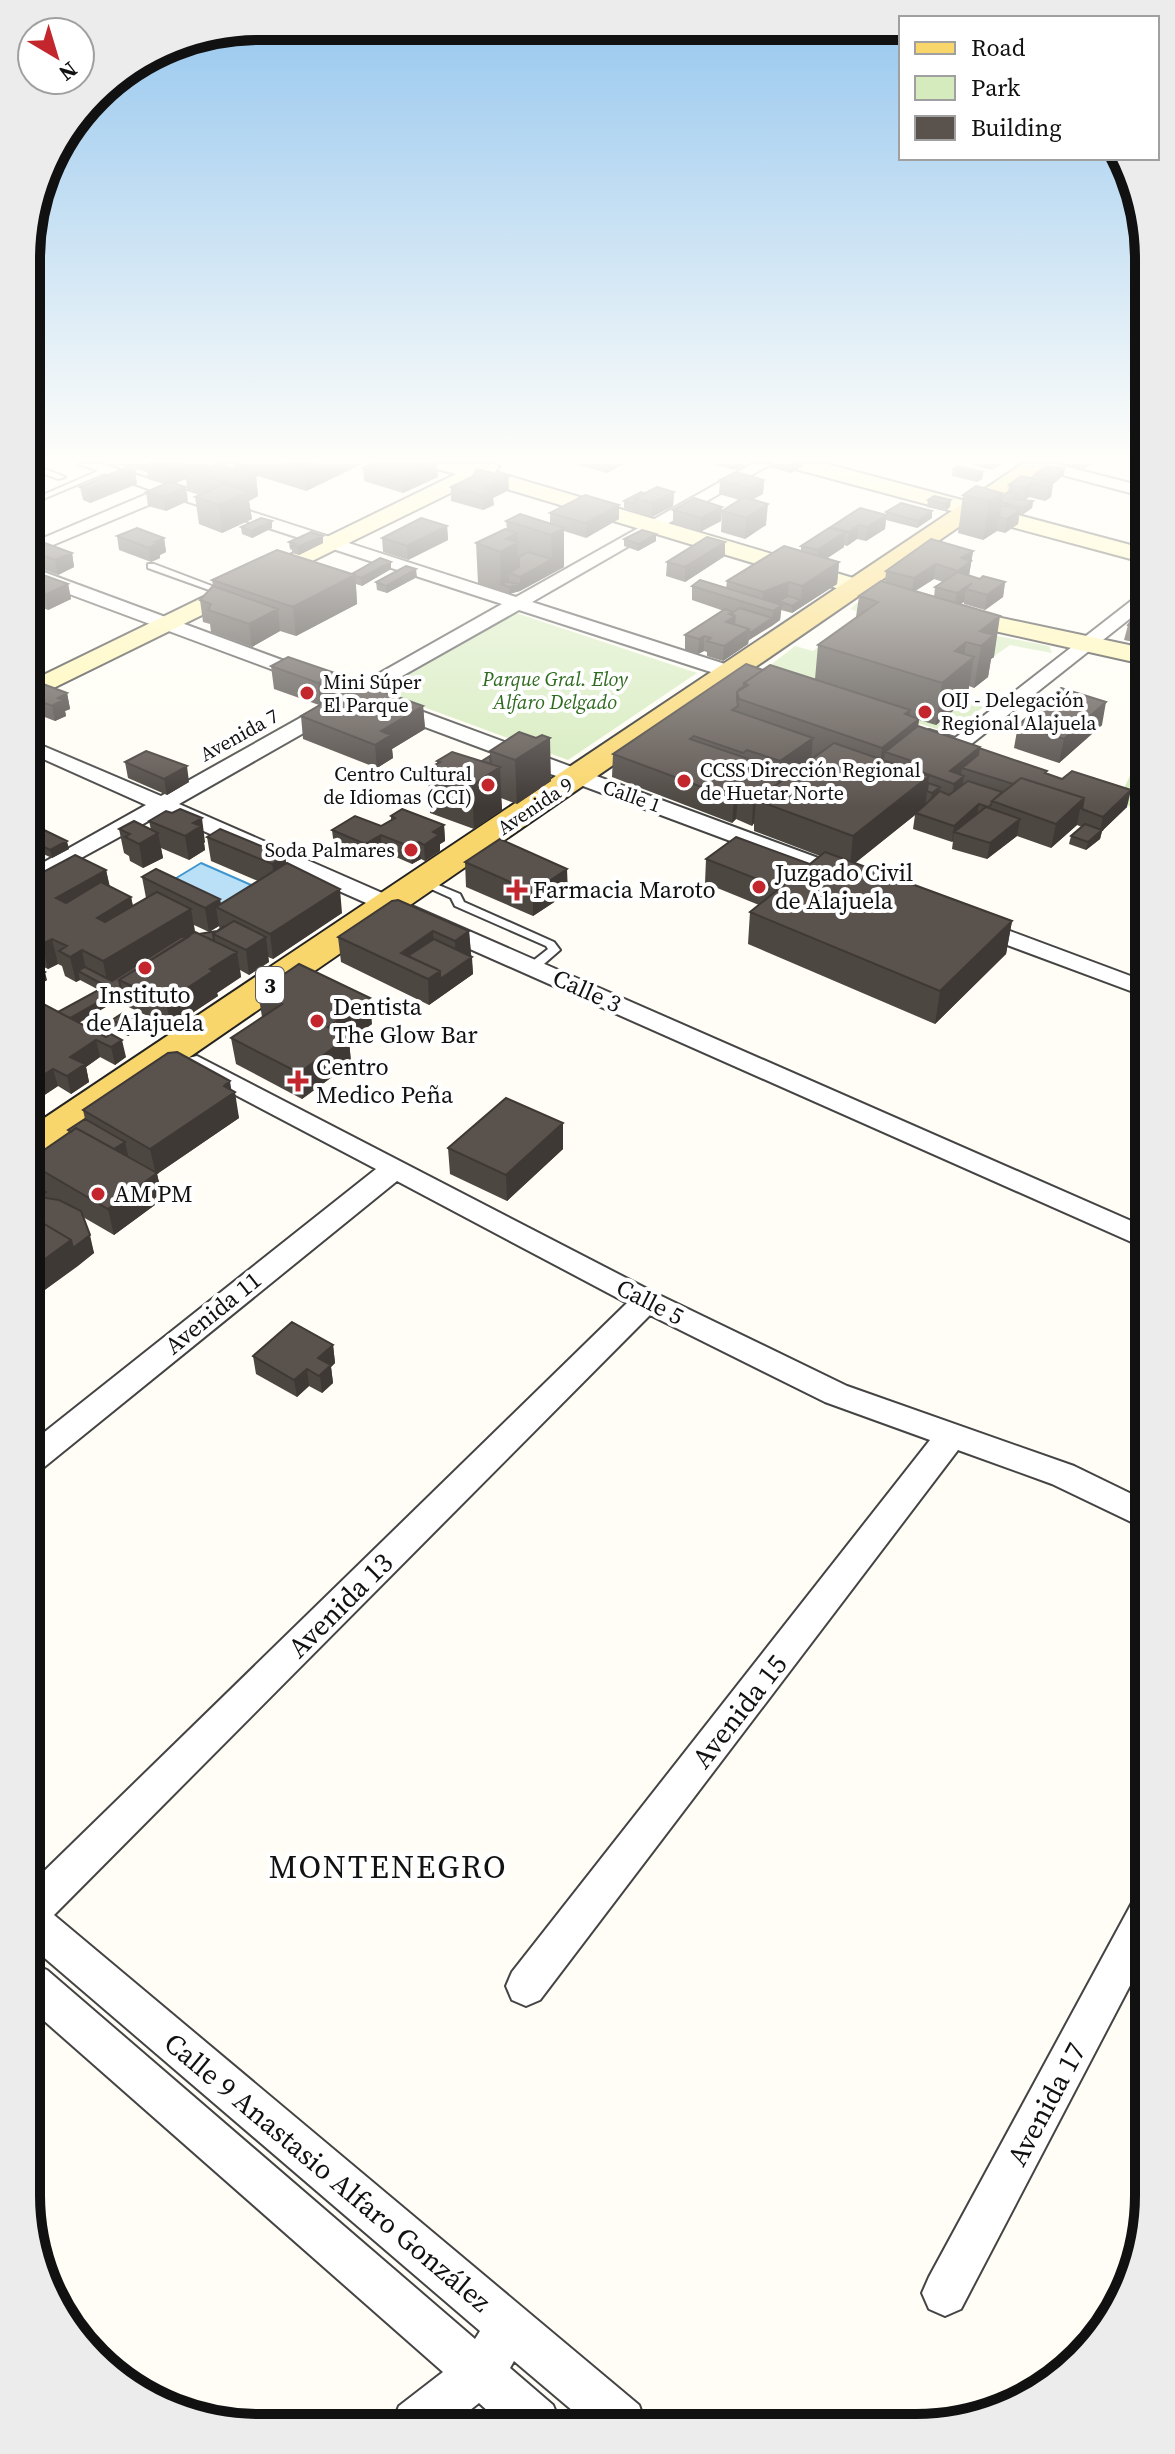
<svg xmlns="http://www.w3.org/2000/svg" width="1175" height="2454" viewBox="0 0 1175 2454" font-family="'Source Serif 4',serif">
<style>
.green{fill:#d5ebbd}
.water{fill:#b9e0f7;stroke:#3f96cf;stroke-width:2}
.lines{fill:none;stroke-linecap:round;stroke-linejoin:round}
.lane-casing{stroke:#444;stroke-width:4}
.street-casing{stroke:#444;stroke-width:4}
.secondary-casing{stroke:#333;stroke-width:4}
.primary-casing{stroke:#222;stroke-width:4}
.lane{fill:#fff;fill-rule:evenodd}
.street{fill:#fff;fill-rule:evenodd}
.secondary{fill:#fff6b0;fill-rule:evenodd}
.primary{fill:#f9d66b;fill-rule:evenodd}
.wall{fill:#4d4742;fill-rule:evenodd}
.shaded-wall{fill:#3f3936}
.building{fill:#5a524d;stroke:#3f3936;stroke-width:2}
.poi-dot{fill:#c4262e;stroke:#fff;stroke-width:3}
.labels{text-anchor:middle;stroke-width:8;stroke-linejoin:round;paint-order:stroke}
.far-park-label{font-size:20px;font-style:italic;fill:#2f6b1f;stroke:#fff}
.far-poi-label{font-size:20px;fill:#111;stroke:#fff;text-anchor:start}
.far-street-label{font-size:20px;fill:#111;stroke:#fff}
.shield{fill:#fff;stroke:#585858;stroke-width:2}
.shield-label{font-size:22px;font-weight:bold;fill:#111}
.poi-label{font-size:24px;fill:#111;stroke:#fff;text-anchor:start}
.street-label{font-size:24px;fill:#111;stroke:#fff}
.near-street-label{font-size:28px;fill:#111;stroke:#fff}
.near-neighbourhood-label{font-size:32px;letter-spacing:2px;fill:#111;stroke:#fff}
.rim{fill:none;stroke:#111;stroke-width:10}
</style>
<rect width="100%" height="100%" fill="#fffdf5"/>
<path class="green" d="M873,602L982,633L1049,646L1052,653L1010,645L993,657L876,622L936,725L967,699L987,705L949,730L943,731L767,675L764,670L795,646L813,651L865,614L850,609L857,603Z
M516,613L697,673L568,760L380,691Z
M1143,748V865L1137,863L1142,819L1120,797Z"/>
<path class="water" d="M201,863L258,888L225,909L168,883Z"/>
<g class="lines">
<g class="lane-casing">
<path id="lane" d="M29,464H33L65,477L58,479L29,468Z
M105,468L112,470L29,505V501Z
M148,564H154L233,594L226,596L148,568Z
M424,879L460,894L464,902L554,942L560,950L537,970H529V964L548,949L546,946L455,906L451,898L420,884L418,882Z"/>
</g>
<g class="street-casing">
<path id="street" d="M79,464H102L168,485L218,464H239L184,490L516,597L752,464H771L532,602L759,675L762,679L759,683H745L519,610L372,693L856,872L859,877L856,882H840L358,702L179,804L1145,1227V1248L163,813L30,886V870L146,805L30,753L29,740L161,796L341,695L29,579V571H41L355,687L502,604L170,496L29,555V544L154,491Z
M1030,464H1056L1142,486V496L1032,467Z
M1142,596V609L965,749C952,753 928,745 919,736L929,730L955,738L1136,597Z
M972,917L1144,981V996L964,929L960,924L964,919Z
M197,1056L657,1294L847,1386L1074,1466L1146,1501V1529L1052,1484L958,1450L540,2000L526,2006L512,2000L506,1986L512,1972L930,1440L825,1402L650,1315L54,1915L639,2405L645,2422H586L514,2361L510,2368L553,2405L560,2422H500L479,2403L455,2422L392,2423L399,2406L443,2372L33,2011V1964L47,1970L475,2339L480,2331L33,1948V1882L627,1303L397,1181L43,1468L32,1471V1442L376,1169L188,1070L184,1064L188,1058Z
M1147,1895V1953L961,2309L945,2316L929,2309L922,2293L929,2277L1133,1901Z"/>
</g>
<g class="secondary-casing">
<path id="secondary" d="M435,464H496L499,467L495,472L904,593L907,598L904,603H886L477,480L29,700V682L456,474L437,469Z
M793,464H827L1142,548V562L795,469Z
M950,607L1143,648V664L941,619L938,614L941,609Z"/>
</g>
<g class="primary-casing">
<path id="primary" d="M1022,464H1050L46,1156L31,1160V1127Z"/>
</g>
<use href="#lane" class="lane"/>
<use href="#street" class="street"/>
<use href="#secondary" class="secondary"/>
<use href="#primary" class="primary"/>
</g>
<path class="wall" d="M110,464H208V468L256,476L258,496L249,501L252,519L222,533L199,524L195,497L202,494L187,489L186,479L174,483L188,501L166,511L148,506L146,492L164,484L148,479L147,472L131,467Z
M235,464H362L306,491L236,469Z
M575,464H624L607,473Z
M713,464H745V467L739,471Z
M769,464H803V466L791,473L769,467Z
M969,464H1001L992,470Z
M1064,464H1092L1082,470Z
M363,468L438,477L403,493L364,481Z
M953,469L983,472L982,479L977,482L952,476Z
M1036,473L1064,475L1053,484L1051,497L1045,501L1029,497L1025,500L1033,501L1032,508L1022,515L1019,514L1018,524L1005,533L997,531L983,540L958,533L963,495L1002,493V496L1008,492L1009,485L1035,479Z
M508,477L509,490L493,498L494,505L483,510L451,501V487Z
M720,480H764L763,494L752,500L766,525L745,539L721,532L722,511L739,500L719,494Z
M137,484L90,503L83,500L80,487Z
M674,492L673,506L652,517L624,508V501L645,494Z
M934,496L950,507L945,511L927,507L928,500Z
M722,507L721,521L700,532L673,524V510Z
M886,512L932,518L917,528L886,520L885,529L866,541L857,539L847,546L844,545V547L826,559L839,562L837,584L792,613L781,610L780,620L749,640L748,644L723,661L707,656V652L704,651L698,654L685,650V635L724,611L692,600V586L726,588L727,581L801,551V546L830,528L831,527L886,515Z
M550,513L619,519L586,538L564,531V567L520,591L509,594L478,583L476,543L507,530L506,521L550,523Z
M447,526L448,540L408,560L383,552L382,538Z
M241,527L272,528L252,538L242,534Z
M117,536L164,538L166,552L160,555V558L151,562L119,550Z
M624,539L656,541L638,551L624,546Z
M29,541L72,553L74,567L58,575L29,564Z
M289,542L323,543L299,555L292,553V550L290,549Z
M973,551L969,575L980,579L1005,582L1003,597L985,610L964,604V602L960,604L994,657L991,659L988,677L974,688L969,686L967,699L936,725L919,720L918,726L1047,773L1127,807L1102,831L1100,839L1086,850L1069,844L1071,836L1082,827L1077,825L1051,848L1017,836L987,859L952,849L953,841L952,842L913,829L915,815L855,863L1012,921L1006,954L935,1024L748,944L750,912L759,905L705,883L706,859L810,864L820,856L754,831V823L752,826L736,819L732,823L612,777L613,754L763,670L815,679L818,645L856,617L859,596L885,582L886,571ZM934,579L943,582L935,587L934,597L915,591Z
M725,556L685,582L666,576L667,562Z
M391,569L362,586L356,584L357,604L296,636L280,631L252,647L211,632L210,624L203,622L200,600L213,586L212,580L352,574Z
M29,570L68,584L71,599L48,610L29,602Z
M417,577L387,593L377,590L376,582Z
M1142,617L1143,644L1124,640L1128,625Z
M271,666L335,673L337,694L423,706L425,729L392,749L393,758L377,768L303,739L301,716L319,705L274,689Z
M29,684L67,693L70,709L65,711L66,716L55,721L29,711Z
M1018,725H1102L1059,763L1014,748Z
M519,732L551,781L517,804L501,798L502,810L474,829L430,813L428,769L437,763V761H482L490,756V751Z
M125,762L189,782L167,795L128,778Z
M391,816L444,825L445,841L440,844V851L425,861L421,859L412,864L382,851L366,860L334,846L332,830L381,826L391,820Z
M149,821L205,842L204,843L205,850L189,860L161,848L163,858L143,868L130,861L129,856L124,853L119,829L151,830Z
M207,837L285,856L286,864L342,913L273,959L268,957L269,962L249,975L240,970L241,977L217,993L218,996L171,1027L116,1001L79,1023L126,1057L115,1065L100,1057L86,1067L89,1082L71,1094L58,1086L31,1104L30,997L58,1012L99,990L80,980L76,982L65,976L62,966L58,964L48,969L36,963L33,951L30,950V879L106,870L110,887L131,897L133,906L146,898L142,877L220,899L221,904L258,881L211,861ZM194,925L209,932L219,926L220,930L217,931L199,934L195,932Z
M30,838L69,849L52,858L30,848Z
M465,862L568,893L533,916L466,887Z
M392,901L469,931L473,974L429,1005L341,962L338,937Z
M30,966L47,980L36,987L30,984Z
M258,992L372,1024L349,1040L351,1063L302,1099L236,1064L231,1038L262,1017Z
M112,1020H137L139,1029L128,1036L114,1029Z
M1144,1055V1103L1130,1097L1138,1063Z
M231,1090L239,1118L157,1174L163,1199L114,1235L83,1217L94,1253L31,1300V1184L33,1185L31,1178V1159L69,1133L68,1130L85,1119L83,1110Z
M448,1148L563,1149L507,1201L450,1174Z
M333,1345L335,1363L331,1367L333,1383L322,1393L309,1386L297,1397L256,1374L253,1356Z"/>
<path class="shaded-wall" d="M202,464H208L209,477L197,474L196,467Z
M317,464H334L335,477L306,491L304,470Z
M334,464H362L335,477Z
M437,464L438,477L403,493V479Z
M607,464H624L607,473Z
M740,464H745V467L739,471Z
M796,464H803V466L791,473V466Z
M993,464H1001L992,470Z
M1084,464H1092L1082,470Z
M184,465L186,479L169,486L167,472Z
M1065,468L1064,475L1053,484L1054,477Z
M135,470L137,484L90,503L88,489Z
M983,472L982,479L977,482L978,475Z
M256,476L258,496L249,501L252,519L222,533L219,505L237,498L235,486Z
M508,477L509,490L493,498L494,505L483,510V496L485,488Z
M764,480L763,494L747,502L748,489Z
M1031,483L1029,497L1022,502L1025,488Z
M1053,483L1051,497L1045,501L1048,487Z
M186,487L188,501L166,511L163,497Z
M674,492L673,506L652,517V504Z
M1002,493L997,531L983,540L989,501Z
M951,500L950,507L945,511L946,504Z
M1033,501L1032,508L1022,515L1024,508Z
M768,504L766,525L745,539L746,518Z
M619,505V519L586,538V523Z
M722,507L721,521L700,532L701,518Z
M1020,510L1018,524L1005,533L1007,519Z
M932,511V518L917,528L918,521Z
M886,515L885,529L866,541L868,527Z
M272,521V528L252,538L251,531Z
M859,525L857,539L847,546L849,532Z
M447,526L448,540L408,560L407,546Z
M564,528V567L520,591L509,594V587L501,584L500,552L506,539L517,533L519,576L509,573V587L520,584V577L552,559L551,535Z
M845,532L844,547L817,565L818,550Z
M656,534V541L638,551V544Z
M323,536V543L299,555L298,547Z
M164,538L166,552L160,555V558L151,562L149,548L155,542Z
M725,542V556L685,582V567Z
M973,551L969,576L956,585L961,558Z
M72,553L74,567L58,575L55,560Z
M391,562V569L362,586L361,578Z
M839,562L837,584L792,613V606L801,600L802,586Z
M936,564L934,579L912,593L914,578Z
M416,569L417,577L387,593L386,586Z
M355,575L357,604L296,636L293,607Z
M789,582L787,603L779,601L778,607L762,608L763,592Z
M1005,582L1003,597L985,610L987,595Z
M972,583L966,589L964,602L955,608L957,593Z
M68,584L71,599L48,610L45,595Z
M782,605L780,620L772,626L773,611Z
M278,609L280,631L252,647L249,624Z
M733,612L735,616L734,628L726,622L729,614Z
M1000,616L994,657L991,659L988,677L974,688L981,646L980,631Z
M772,618V626L749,640L750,633Z
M749,629L748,644L723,661L724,646Z
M704,636V651L698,654L699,639Z
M966,642L963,666L974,657L967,699L936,725L942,683L955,651Z
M335,673L338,696L320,706L318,683Z
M67,693L70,709L65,711L66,716L55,721L52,706L58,698Z
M1106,702L1102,725L1059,763L1064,739Z
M423,706L425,729L392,749L393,758L377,768L375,745L381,731Z
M910,710L908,728L919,719L915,749L885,752L882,775L878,779L882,748L905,714Z
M550,738L551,781L517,804L515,760Z
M813,738L811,761L787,777L779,774L780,761Z
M980,747L976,771L962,768L960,780L964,776L961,800L951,807L954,784L950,771Z
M187,766L189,782L167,795L164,779Z
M500,767L502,810L474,829L472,785Z
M929,776L925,807L916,813L915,815L850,867L853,836Z
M940,787L937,803L929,809L932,793Z
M1131,790L1127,807L1102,831L1100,839L1086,850L1088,842L1100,832L1103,817Z
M738,795L736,819L732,823L734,799Z
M1084,798L1082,809H1080L1077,825L1051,848L1056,824Z
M756,800L754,823L752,826L753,802Z
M979,804L976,821L954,832L953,841L952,842L954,826Z
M202,818L205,842L204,843L205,850L189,860L185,836L193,823Z
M1020,819L1017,836L987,859L990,843Z
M444,825L445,841L440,844V851L425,861L424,845L433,832Z
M158,833L163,858L143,868L139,844Z
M381,835L382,851L366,860L365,844Z
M67,841L69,849L52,858L50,850Z
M419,842L421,859L412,864L411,847Z
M285,856L289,881L276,889L272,864Z
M567,869L568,893L533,916V892Z
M106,870L111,894L62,923L56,898Z
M340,889L342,913L273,959L270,934Z
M131,897L136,922L102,942L97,918Z
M220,899L221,910L216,907L219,926L209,932L205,908Z
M191,909L195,933L108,986L103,961Z
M1012,921L1006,954L935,1024L940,991Z
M433,931L435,956L417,968L401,953Z
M469,931L471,956L456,966L455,941Z
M266,937L269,962L249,975L246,950Z
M52,939L58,964L48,969L42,944Z
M82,950L87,975L78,971L80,980L76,982L70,957Z
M237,952L241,977L217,993L218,996L171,1027L166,1002L210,969Z
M472,957L473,974L429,1005L428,979L440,971Z
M45,972L47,980L36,987L34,978Z
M114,993L116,1001L65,1030L63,1022Z
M370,998L372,1024L349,1040L351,1063L302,1099L299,1073L328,1027Z
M137,1020L139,1029L128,1036L126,1027Z
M96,1040L100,1057L86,1067L89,1082L71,1094L67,1076L70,1057Z
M122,1040L126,1057L115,1065L111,1047Z
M53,1069L58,1086L31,1104V1083Z
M230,1081L232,1094L235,1092L239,1118L157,1174L163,1199L114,1235L108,1209L156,1175L150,1149Z
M563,1123V1149L507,1201L506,1175Z
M125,1142L129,1159L109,1153Z
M90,1235L94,1253L78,1266L73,1248Z
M71,1240L78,1266L31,1300V1269Z
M333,1345L335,1363L331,1367L333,1383L322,1393L318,1358Z
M307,1369L309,1386L297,1397L294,1380Z"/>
<path class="building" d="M149,464H184V465L167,472L146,465Z
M216,464H219L256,476L235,486L197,473Z
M283,464H317L304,470Z
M371,464H436L403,479L363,468Z
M958,466L983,472L978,475L953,469Z
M1047,466L1065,468L1054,477L1036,473Z
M127,467L135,470L88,489L80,487Z
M477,469L508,477L485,488L493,491L483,496L451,487L472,477Z
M736,472L764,480L748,489L720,480Z
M1021,476L1053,483L1048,487L1031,483L1025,488L1009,485Z
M169,482L186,487L163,497L146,492Z
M225,484L248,492L219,505L195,497Z
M976,486L1002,493L989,501L963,495Z
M657,487L674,492L652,503L635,498Z
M641,492L645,494L635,498V504L624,501Z
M1008,492L1018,494L1011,499L1033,501L1024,508L1001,502L1002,496Z
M585,495L619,505L586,523L550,513Z
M934,496L951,500L946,504L928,500Z
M744,497L768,504L746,518L722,511Z
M694,498L722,507L701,518L673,510Z
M901,503L932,511L918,521L886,512Z
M1001,505L1020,510L1007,519L999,517Z
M860,508L886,515L868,527L859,525L849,532L831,527Z
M520,514L564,528L551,535L506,521Z
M261,518L272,521L251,531L241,527Z
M421,518L447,526L407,546L382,538Z
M137,528L164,538L155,542L158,543L149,548L117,536Z
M829,528L845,532L818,550L801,546Z
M505,529L517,533L506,539L518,542L500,552L476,543Z
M642,530L656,534L638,544L624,539Z
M311,532L323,536L298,547L292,546L296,544L289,542Z
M707,537L725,542L685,567L667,562Z
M34,539L72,553L55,560L29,551V541Z
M931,539L973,551L961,558L971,561L958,571L936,564L914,578L886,571Z
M784,546L839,562L802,586L789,582L763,592L727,581Z
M277,550L355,575L293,607L212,580Z
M528,552L552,559L520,577L509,573L519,567V557Z
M380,558L391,562L361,578L352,574Z
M406,566L416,569L386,586L376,582Z
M29,570L68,584L45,595L29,589Z
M958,572L980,579L983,576L1005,582L987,595L966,589L972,583L957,593L935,587Z
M700,580L782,605L773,611L692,586Z
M881,581L1000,616L980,631L994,635L981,646L966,642L955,651L974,657L942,683L818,645L878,602L859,596Z
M506,582L520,584L509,587L501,584Z
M213,586L278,609L249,624L208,610L211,604L200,600Z
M788,596L801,600L792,606L779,601Z
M740,608L772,618L750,633L749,629L734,624L735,616L733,615V612Z
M725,609L733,612L729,614L735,616L726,622L749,629L724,646L707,641L711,638L704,636L699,639L685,635Z
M1135,616L1142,617L1143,628L1128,625Z
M288,657L335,673L318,683L271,666Z
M746,664L763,670L744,683V686L740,689H741L737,692V699L738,706L732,710L813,738L780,761L747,750L743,753L694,736L690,739L781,770L777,773L776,780L780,782L753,802L738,795L734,799L613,754Z
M770,665L910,710L905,714L919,719L882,748L739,699L737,692L748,685L744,683Z
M35,681L67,693L58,698L63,700L52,706L29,697V684Z
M362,684L423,706L381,731L391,735L375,745L301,716L353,686Z
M1061,688L1106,702L1064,739L1018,725Z
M918,726L980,747L950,771L964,776L954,784L905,766L912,761L885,752Z
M519,732L536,738L542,735L550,738L515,760L490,751Z
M834,743L929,776L853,836L756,800L787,777L777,773L788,765L799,768Z
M979,748L1047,771L1045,773L1062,779L1072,771L1131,790L1103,817L1082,809L1084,798L1021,778L1013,784L962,768L978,755Z
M146,751L187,766L164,779L125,762Z
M452,752L500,767L472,785L428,769L440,762L437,761Z
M490,756L491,764L482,761Z
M1021,778L1084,798L1056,824L992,801Z
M968,781L1002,792L992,801L991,805L988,807L979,804L954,826L916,813L940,791L949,795Z
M928,783L940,787L932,793L927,791Z
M986,807L1020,819L990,843L954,832Z
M180,809L202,818L193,823L201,826L185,836L149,821L166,811L172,813Z
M402,809L444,825L433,832L439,835L424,845L419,842L411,847L381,835L365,844L332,830L355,816L381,826L395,818L391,816Z
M134,821L158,833L139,844L125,837L130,834L119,829Z
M1085,824L1102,830L1088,842L1071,836Z
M220,829L285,856L272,864L207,837Z
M44,830L67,841L50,850L30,840V838Z
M736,837L810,864L780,888L706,859Z
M500,839L567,869L533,892L465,862Z
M825,852L1012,921L940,991L750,912Z
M75,855L106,870L56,898L66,903L101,882L131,897L97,918L105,922L157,892L191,909L103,961L82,950L70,957L59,951L67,946L52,939L42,944L30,938L39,932L30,928V879Z
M287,863L340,889L270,934L216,907Z
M156,869L220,899L205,908L142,877Z
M398,900L469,931L455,941L433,931L401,953L440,971L428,979L338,937L392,901Z
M234,921L266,937L246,950L213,934Z
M224,926L213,934L214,940H212L199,934L217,931Z
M195,932L237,952L210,969L213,971L166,1002L119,980Z
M190,936L119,980L123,997L114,993L70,1018L58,1012L106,986L78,971L85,967L112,981L181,937Z
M434,939L472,957L440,979V971L408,956Z
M299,964L370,998L328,1027L348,1037L299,1073L231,1038L282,1004L258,992Z
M32,965L45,972L34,978L30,976V966Z
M30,997L106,1037L111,1034L122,1040L111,1047L96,1040L70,1057L85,1064L67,1076L53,1069L31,1083Z
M123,1013L137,1020L126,1027L112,1020Z
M177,1052L230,1081L224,1086L235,1092L150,1149L83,1110L168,1053Z
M1144,1055V1066L1138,1063Z
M506,1098L563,1123L506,1175L448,1148Z
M85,1119L125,1142L114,1149L76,1128L71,1132L68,1130Z
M76,1128L157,1173L108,1209L31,1164V1159Z
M31,1184L46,1192L39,1197L59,1200L81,1211L90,1235L73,1248L71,1240L31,1216Z
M31,1216L71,1240L31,1269Z
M292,1322L333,1345L318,1358L331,1365L319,1376L307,1369L294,1380L253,1356Z"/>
<linearGradient id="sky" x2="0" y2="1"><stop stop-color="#95c6ee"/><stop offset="0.57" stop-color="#fffefa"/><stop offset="1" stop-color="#fffefa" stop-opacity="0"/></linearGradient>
<rect width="1175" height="807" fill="url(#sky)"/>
<g class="poi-dot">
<circle cx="307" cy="693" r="8"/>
<circle cx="925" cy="712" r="8"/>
<circle cx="684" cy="781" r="8"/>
<circle cx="488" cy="785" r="8"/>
<circle cx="411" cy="850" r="8"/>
<circle cx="759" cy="887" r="8"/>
<path d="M513 878h8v8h8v8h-8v8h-8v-8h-8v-8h8z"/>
<circle cx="145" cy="968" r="8"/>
<circle cx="317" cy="1021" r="8"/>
<path d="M294 1069h8v8h8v8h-8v8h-8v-8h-8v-8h8z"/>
<circle cx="98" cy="1194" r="8"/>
</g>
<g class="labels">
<g class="far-park-label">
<text x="555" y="686">Parque Gral. Eloy<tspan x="555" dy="23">Alfaro Delgado</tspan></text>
</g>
<g class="far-poi-label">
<text x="323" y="689">Mini Súper<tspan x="323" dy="23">El Parque</tspan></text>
<text x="941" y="707">OIJ - Delegación<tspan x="941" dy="23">Regional Alajuela</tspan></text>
<text x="700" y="777">CCSS Dirección Regional<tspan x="700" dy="23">de Huetar Norte</tspan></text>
<text x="472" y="781" text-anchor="end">Centro Cultural<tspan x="472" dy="23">de Idiomas (CCI)</tspan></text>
<text x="395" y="857" text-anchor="end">Soda Palmares</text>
</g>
<g class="far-street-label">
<text transform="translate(239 735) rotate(-29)" y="7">Avenida 7</text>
<text transform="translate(632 796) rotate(20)" y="7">Calle 1</text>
<text transform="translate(535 806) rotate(-34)" y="7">Avenida 9</text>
</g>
<rect class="shield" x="256" y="967" width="28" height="36" rx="6"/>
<g class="shield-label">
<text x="270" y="993">3</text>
</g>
<g class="poi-label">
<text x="775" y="881">Juzgado Civil<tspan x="775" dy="28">de Alajuela</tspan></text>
<text x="533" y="898">Farmacia Maroto</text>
<text x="145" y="1003" text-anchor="middle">Instituto<tspan x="145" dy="28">de Alajuela</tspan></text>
<text x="333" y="1015">Dentista<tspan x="333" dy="28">The Glow Bar</tspan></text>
<text x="316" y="1075">Centro<tspan x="316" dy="28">Medico Peña</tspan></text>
<text x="114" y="1202">AM PM</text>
</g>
<g class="street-label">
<text transform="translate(587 991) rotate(24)" y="8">Calle 3</text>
<text transform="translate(650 1302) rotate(27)" y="8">Calle 5</text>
<text transform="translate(213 1313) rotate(-39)" y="8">Avenida 11</text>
</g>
<g class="near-street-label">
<text transform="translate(340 1605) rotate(-45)" y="10">Avenida 13</text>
<text transform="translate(739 1711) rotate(-52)" y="10">Avenida 15</text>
<text transform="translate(1046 2104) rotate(-62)" y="10">Avenida 17</text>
<text transform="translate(328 2172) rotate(40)" y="10">Calle 9 Anastasio Alfaro González</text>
</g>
<g class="near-neighbourhood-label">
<text x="388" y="1878">MONTENEGRO</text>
</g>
</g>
<path d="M0 0H1175V2454H0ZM259 40H916A219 219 0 0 1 1135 259V2195A219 219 0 0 1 916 2414H259A219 219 0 0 1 40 2195V259A219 219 0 0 1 259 40Z" fill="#ececec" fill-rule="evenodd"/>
<path class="rim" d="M259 40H916A219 219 0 0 1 1135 259V2195A219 219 0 0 1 916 2414H259A219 219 0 0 1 40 2195V259A219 219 0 0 1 259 40Z"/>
<rect x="899" y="16" width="260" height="144" fill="#ffffff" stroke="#a0a0a0" stroke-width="2"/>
<rect x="915" y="42" width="40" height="12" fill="#f9d66b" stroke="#a0a0a0" stroke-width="2"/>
<text x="971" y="56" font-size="24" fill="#111111">Road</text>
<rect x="915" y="76" width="40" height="24" fill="#d5ebbd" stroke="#a0a0a0" stroke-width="2"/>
<text x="971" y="96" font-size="24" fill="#111111">Park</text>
<rect x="915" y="116" width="40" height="24" fill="#5a524d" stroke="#a0a0a0" stroke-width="2"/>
<text x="971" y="136" font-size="24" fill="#111111">Building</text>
<g transform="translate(56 56) rotate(142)"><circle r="38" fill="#ffffff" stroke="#a0a0a0" stroke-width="2"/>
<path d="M0-6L14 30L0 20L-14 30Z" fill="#c4262e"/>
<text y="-12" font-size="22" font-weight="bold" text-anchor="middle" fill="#111111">N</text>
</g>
</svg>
